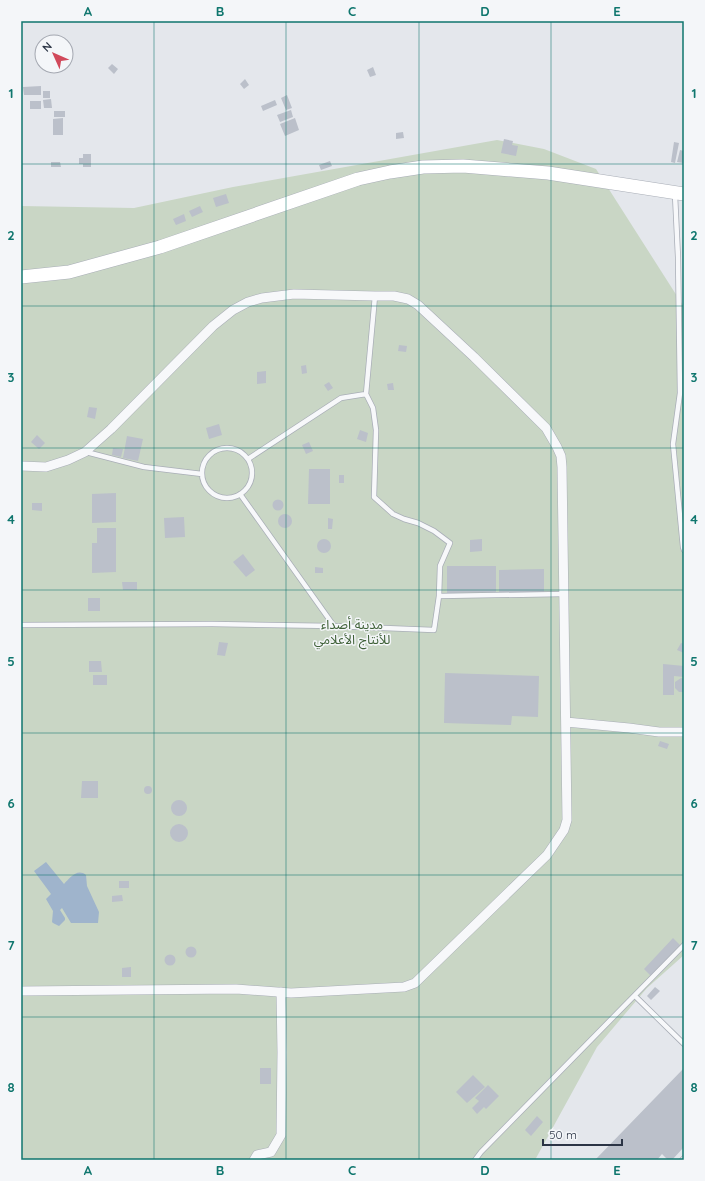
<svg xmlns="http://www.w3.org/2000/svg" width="705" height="1181" viewBox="0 0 705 1181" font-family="Quicksand,'Noto Sans Arabic',sans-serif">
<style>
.green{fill:#c9d6c5}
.water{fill:#9fb4cc}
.building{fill:#bbc0ca}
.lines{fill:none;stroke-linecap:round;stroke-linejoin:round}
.lane-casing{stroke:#a9aeb7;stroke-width:6}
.street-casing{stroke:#a9aeb7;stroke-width:10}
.secondary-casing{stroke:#a9aeb7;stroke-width:14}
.lane{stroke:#f7f8fa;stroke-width:4.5}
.street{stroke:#f7f8fa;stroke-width:9}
.secondary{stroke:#fff;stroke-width:13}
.grid{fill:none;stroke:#0f766e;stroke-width:1;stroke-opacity:0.55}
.labels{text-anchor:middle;stroke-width:3;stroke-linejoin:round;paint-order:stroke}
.park-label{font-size:13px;fill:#3f6138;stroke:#f4f6f9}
.neatline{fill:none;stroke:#0f766e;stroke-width:1.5}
.grid-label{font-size:13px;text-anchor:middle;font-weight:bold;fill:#0f766e}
</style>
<rect width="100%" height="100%" fill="#e4e7ec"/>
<path class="green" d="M497,140L544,149L596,169L684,307V955L647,988L597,1047L535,1160H21V206L134,208L233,187Z"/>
<path class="water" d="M46,862L64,884C70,878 77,868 86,875L87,886L99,912L98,923H71L62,908L60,910L65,918V920L59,926L53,923L52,922L53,911L46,899L51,894L34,871Z"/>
<path class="building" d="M112,64L118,69L114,74L108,68Z
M373,67L376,75L370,77L367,70Z
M245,79L249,85L244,89L240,84Z
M41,86V95H24L23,87Z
M43,91H50V98H43Z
M287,95L292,108L286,110L281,98Z
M51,99L52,108H44L43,100Z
M275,100L277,105L263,111L261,106Z
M30,101H41V109H30Z
M291,110L293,117L280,122L277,115Z
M54,111H65V117H54Z
M63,118V135H53V119Z
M295,118L299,130L285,136L280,124Z
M403,132L404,138L396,139V133Z
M504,139L513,141L512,145L518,146L516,156L501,153Z
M674,142L679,143L675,163L671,162Z
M680,150L684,151L683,163L677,162Z
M83,154H91V167H83V164H79V158H83Z
M330,161L332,166L321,170L319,165Z
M51,162H60L61,167H51Z
M226,194L229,203L216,207L213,198Z
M200,206L203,212L192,217L189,211Z
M184,214L186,221L176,225L173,219Z
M399,345L407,346L406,352L398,351Z
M306,365L307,373L302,374L301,366Z
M266,371V383L257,384V372Z
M329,382L333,388L328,391L324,385Z
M393,383L394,390H388L387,384Z
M89,407L97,408L95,419L87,417Z
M219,424L222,435L209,439L206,428Z
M360,430L368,433L366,442L357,439Z
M37,435L45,443L39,449L31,442Z
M127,436L143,439L138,461L123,458Z
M309,442L313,451L306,454L302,445Z
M113,448L123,449L121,457L112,455Z
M309,469H330V504H308Z
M339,475H344V483H339Z
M116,493V522L92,523V494Z
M272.5 505a5.5 5.5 0 1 1 11 0a5.5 5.5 0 1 1-11 0Z
M32,503H42V511L32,510Z
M278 521a7 7 0 1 1 14 0a7 7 0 1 1-14 0Z
M184,517L185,537L165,538L164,518Z
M328,518L333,519L332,529H328Z
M97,528H116V572L92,573V543H97Z
M482,539V551L470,552V540Z
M317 546a7 7 0 1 1 14 0a7 7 0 1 1-14 0Z
M243,554L255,570L246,577L233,562Z
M447,566H496V592L447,593Z
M315,567L323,568V573H315Z
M544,569V592L499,593V570Z
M122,582H137V590H123Z
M88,598H100V611H88Z
M219,642L228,643L225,656L217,655Z
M681,643L684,644V653L677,650Z
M89,661H101L102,672H89Z
M663,664L684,666V677L674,676V695H663Z
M445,673L539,676L538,717L512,716L511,725L444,723Z
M93,675H107V685H93Z
M681,678L684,679V692H679L675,688V682Z
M660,741L669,744L667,749L658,746Z
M82,781H98V798H81Z
M144 790a4 4 0 1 1 8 0a4 4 0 1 1-8 0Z
M171 808a8 8 0 1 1 16 0a8 8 0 1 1-16 0Z
M170 833a9 9 0 1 1 18 0a9 9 0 1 1-18 0Z
M119,881H129V888H119Z
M122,895L123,901L112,902V896Z
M673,938L680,945L651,976L644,969Z
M185.5 952a5.5 5.5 0 1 1 11 0a5.5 5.5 0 1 1-11 0Z
M164.5 960a5.5 5.5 0 1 1 11 0a5.5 5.5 0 1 1-11 0Z
M131,967V977H122V968Z
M655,987L660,991L651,1000L647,996Z
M260,1068H271V1084H260Z
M684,1068V1147L672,1160H668L662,1154L657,1160H595Z
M473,1075L485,1087L467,1103L456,1092Z
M488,1085L499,1096L486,1109L484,1107L477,1114L472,1108L479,1101L475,1098Z
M537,1116L543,1122L531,1136L525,1130Z"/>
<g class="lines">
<g class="lane-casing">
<path id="lane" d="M675,195L678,257L680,393L673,444L683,547L684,550
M366,394L373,408L376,430L374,497L393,514L404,519L418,523L434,531L450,543L440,566L439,596
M202 473a25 25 0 1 1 50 0a25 25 0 1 1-50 0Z
M86,452L144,467L202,474
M248,459L341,398L366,394L375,296
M240,494L334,626
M21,625L212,624L334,626L434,630L439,596L563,594
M635,996L684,1044
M475,1160L481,1152L684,945
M682,1160L684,1158"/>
</g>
<g class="street-casing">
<path id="street" d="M21,466L46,467L68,460L85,452L111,429L213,326L233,310L248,302L262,298L294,294L375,296H394L408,299L418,305L474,357L546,428L557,447L561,456L562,467L567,820L564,830L547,855L415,983L404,987L291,993L236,989L21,991
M566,722L629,728L659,732H684
M254,1160L257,1155L271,1152L281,1135L282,1052L281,992"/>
</g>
<g class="secondary-casing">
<path id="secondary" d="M21,277L69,272L160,247L358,179L390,172L423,167L463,166L548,173L684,194"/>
</g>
<use href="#lane" class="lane"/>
<use href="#street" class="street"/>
<use href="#secondary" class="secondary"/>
</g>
<path class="grid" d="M154,21V1160M286,21V1160M419,21V1160M551,21V1160M21,164H684M21,306H684M21,448H684M21,590H684M21,733H684M21,875H684M21,1017H684"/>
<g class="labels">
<g class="park-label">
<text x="352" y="629">مدينة أصداء<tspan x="352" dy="15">للأنتاج الأعلامي</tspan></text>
</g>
</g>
<rect width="705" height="1181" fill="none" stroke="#f4f6f9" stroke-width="44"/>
<g transform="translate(54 54) rotate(315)"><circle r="19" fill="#f4f6f9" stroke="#a4a8b1"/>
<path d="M0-3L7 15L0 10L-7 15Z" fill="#d1495b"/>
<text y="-6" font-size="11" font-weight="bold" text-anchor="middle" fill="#2b3445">N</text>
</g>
<path d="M543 1139v6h79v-6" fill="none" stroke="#2b3445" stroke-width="2"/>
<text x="549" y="1139" font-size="12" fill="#2b3445" stroke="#f4f6f9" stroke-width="3" paint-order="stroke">50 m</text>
<rect x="22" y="22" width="661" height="1137" class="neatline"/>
<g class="grid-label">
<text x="88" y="16">A</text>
<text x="220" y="16">B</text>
<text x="352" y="16">C</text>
<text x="485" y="16">D</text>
<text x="617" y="16">E</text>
<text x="11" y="98">1</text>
<text x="694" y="98">1</text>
<text x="11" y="240">2</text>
<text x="694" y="240">2</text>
<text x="11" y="382">3</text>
<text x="694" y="382">3</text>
<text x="11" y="524">4</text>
<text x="694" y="524">4</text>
<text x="11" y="666">5</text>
<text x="694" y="666">5</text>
<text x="11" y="808">6</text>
<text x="694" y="808">6</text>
<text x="11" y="950">7</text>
<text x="694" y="950">7</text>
<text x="11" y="1092">8</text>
<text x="694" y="1092">8</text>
<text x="88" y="1175">A</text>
<text x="220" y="1175">B</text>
<text x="352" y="1175">C</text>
<text x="485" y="1175">D</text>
<text x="617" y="1175">E</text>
</g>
</svg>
